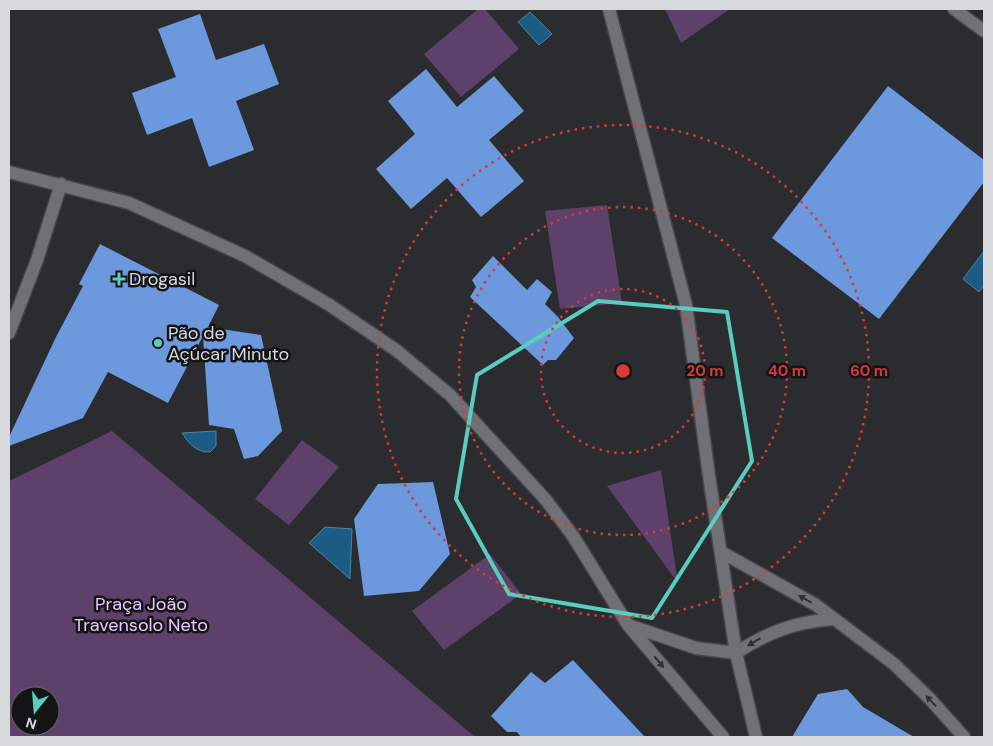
<svg xmlns="http://www.w3.org/2000/svg" width="993" height="746" viewBox="0 0 993 746" font-family="'DM Sans',sans-serif">
<style>
.green{fill:#5d416a;fill-rule:evenodd}
.water{fill:#1a5c83;stroke:#53829e}
.building{fill:#6c99de}
.lines{fill:none;stroke-linecap:round;stroke-linejoin:round}
.street-casing{stroke:#47474b;stroke-width:15}
.secondary-casing{stroke:#47474b;stroke-width:15}
.street{stroke:#707176;stroke-width:12}
.secondary{stroke:#707176;stroke-width:12}
.oneway{fill:#303033}
.marked{fill:none;stroke:#59cebe;stroke-width:4;stroke-linejoin:round}
.ring{fill:none;stroke:#d63a3a;stroke-width:2.5;stroke-dasharray:2.5 5}
.poi-dot{fill:#59cebe;stroke:#141416;stroke-width:2}
.labels{text-anchor:middle;stroke-width:5;stroke-linejoin:round;paint-order:stroke}
.poi-label{font-size:18px;fill:#d8d9dc;stroke:#141416;text-anchor:start}
.park-label{font-size:18px;fill:#edc7ff;stroke:#141416}
.centre{fill:#d63a3a;stroke:#141416;stroke-width:2.5}
.ring-label{font-size:15px;text-anchor:middle;font-weight:bold;fill:#d63a3a;stroke:#141416;stroke-width:5;stroke-linejoin:round;paint-order:stroke}
</style>
<rect width="100%" height="100%" fill="#2b2c30"/>
<path class="green" d="M478,9H485L519,49L461,97L424,54Z
M665,9H730L681,43Z
M607,205L622,303L560,309L545,211Z
M112,431L273,566L475,737H9V481ZM20,696H50V726H20Z
M302,440L339,467L289,525L255,499Z
M661,470L678,583L607,486Z
M490,554L521,594L444,650L412,611Z"/>
<path class="water" d="M530,12L552,34L539,45L518,22Z
M984,251V285L979,292L963,279Z
M216,431V446L210,452C196,452 190,445 182,433Z
M325,527L352,529L350,579L309,543Z"/>
<path class="building" d="M200,14L216,60L264,44L279,84L236,101L254,150L209,167L192,118L147,135L132,93L176,77L158,29Z
M426,69L457,107L494,76L524,111L489,140L524,181L481,217L447,178L411,209L376,169L415,134L388,101Z
M888,86L984,160V182L879,319L772,238Z
M100,244L219,305L208,327L261,335L282,431L258,456L244,459L234,429L209,425L203,336L168,403L108,372L83,418L9,446V437L56,337L83,286L79,284Z
M493,256L527,290L537,279L552,292L545,304L558,317L574,338L556,360H548L543,365L470,297L476,287L472,280Z
M433,482L450,554L419,591L364,596L354,519L378,484Z
M573,660L645,737H521L517,732H507L491,716L531,672L545,683Z
M847,689L863,707L914,737H792L818,694Z"/>
<g class="lines">
<g class="street-casing">
<path id="street" d="M9,172L129,203L245,256L328,304L396,350L450,395L546,500L573,536L628,625L723,737
M9,333L37,260L61,184
M721,552L816,605L894,664L930,699L964,737
M631,626L696,648L736,653"/>
</g>
<g class="secondary-casing">
<path id="secondary" d="M609,9L686,305L709,476L736,653L756,737
M954,9L984,31
M736,653C768,632 795,622 833,619"/>
</g>
<use href="#street" class="street"/>
<use href="#secondary" class="secondary"/>
</g>
<defs><path id="oneway-solid" d="M-6-.8H1V-3.2L6.5 0L1 3.2V.8H-6Z" transform="scale(1.25)"/></defs>
<g class="oneway">
<use href="#oneway-solid" transform="translate(805 599) rotate(-150)"/>
<use href="#oneway-solid" transform="translate(754 642) rotate(149)"/>
<use href="#oneway-solid" transform="translate(659 662) rotate(50)"/>
<use href="#oneway-solid" transform="translate(931 701) rotate(-134)"/>
</g>
<path class="marked" d="M598,301L727,312L752,461L652,618L509,594L456,499L477,375Z"/>
<g class="ring">
<circle cx="623" cy="371" r="82"/>
<circle cx="623" cy="371" r="164"/>
<circle cx="623" cy="371" r="246"/>
</g>
<g class="poi-dot">
<path d="M116.5 271.5h5v5h5v5h-5v5h-5v-5h-5v-5h5z"/>
<circle cx="158" cy="343" r="5"/>
</g>
<g class="labels">
<g class="poi-label">
<text x="129" y="285">Drogasil</text>
<text x="168" y="339">Pão de<tspan x="168" dy="21">Açúcar Minuto</tspan></text>
</g>
<g class="park-label">
<text x="141" y="610">Praça João<tspan x="141" dy="21">Travensolo Neto</tspan></text>
</g>
</g>
<circle cx="623" cy="371" r="8" class="centre"/>
<g class="ring-label">
<text x="705" y="376">20 m</text>
<text x="787" y="376">40 m</text>
<text x="869" y="376">60 m</text>
</g>
<rect width="993" height="746" fill="none" stroke="#d8d9dc" stroke-width="20"/>
<g transform="translate(35 711) rotate(197)"><circle r="24" fill="#141416" stroke="#626365"/>
<path d="M0-4L9 19L0 12L-9 19Z" fill="#59cebe"/>
<text y="-8" font-size="14" font-weight="bold" text-anchor="middle" fill="#d8d9dc">N</text>
</g>
</svg>
